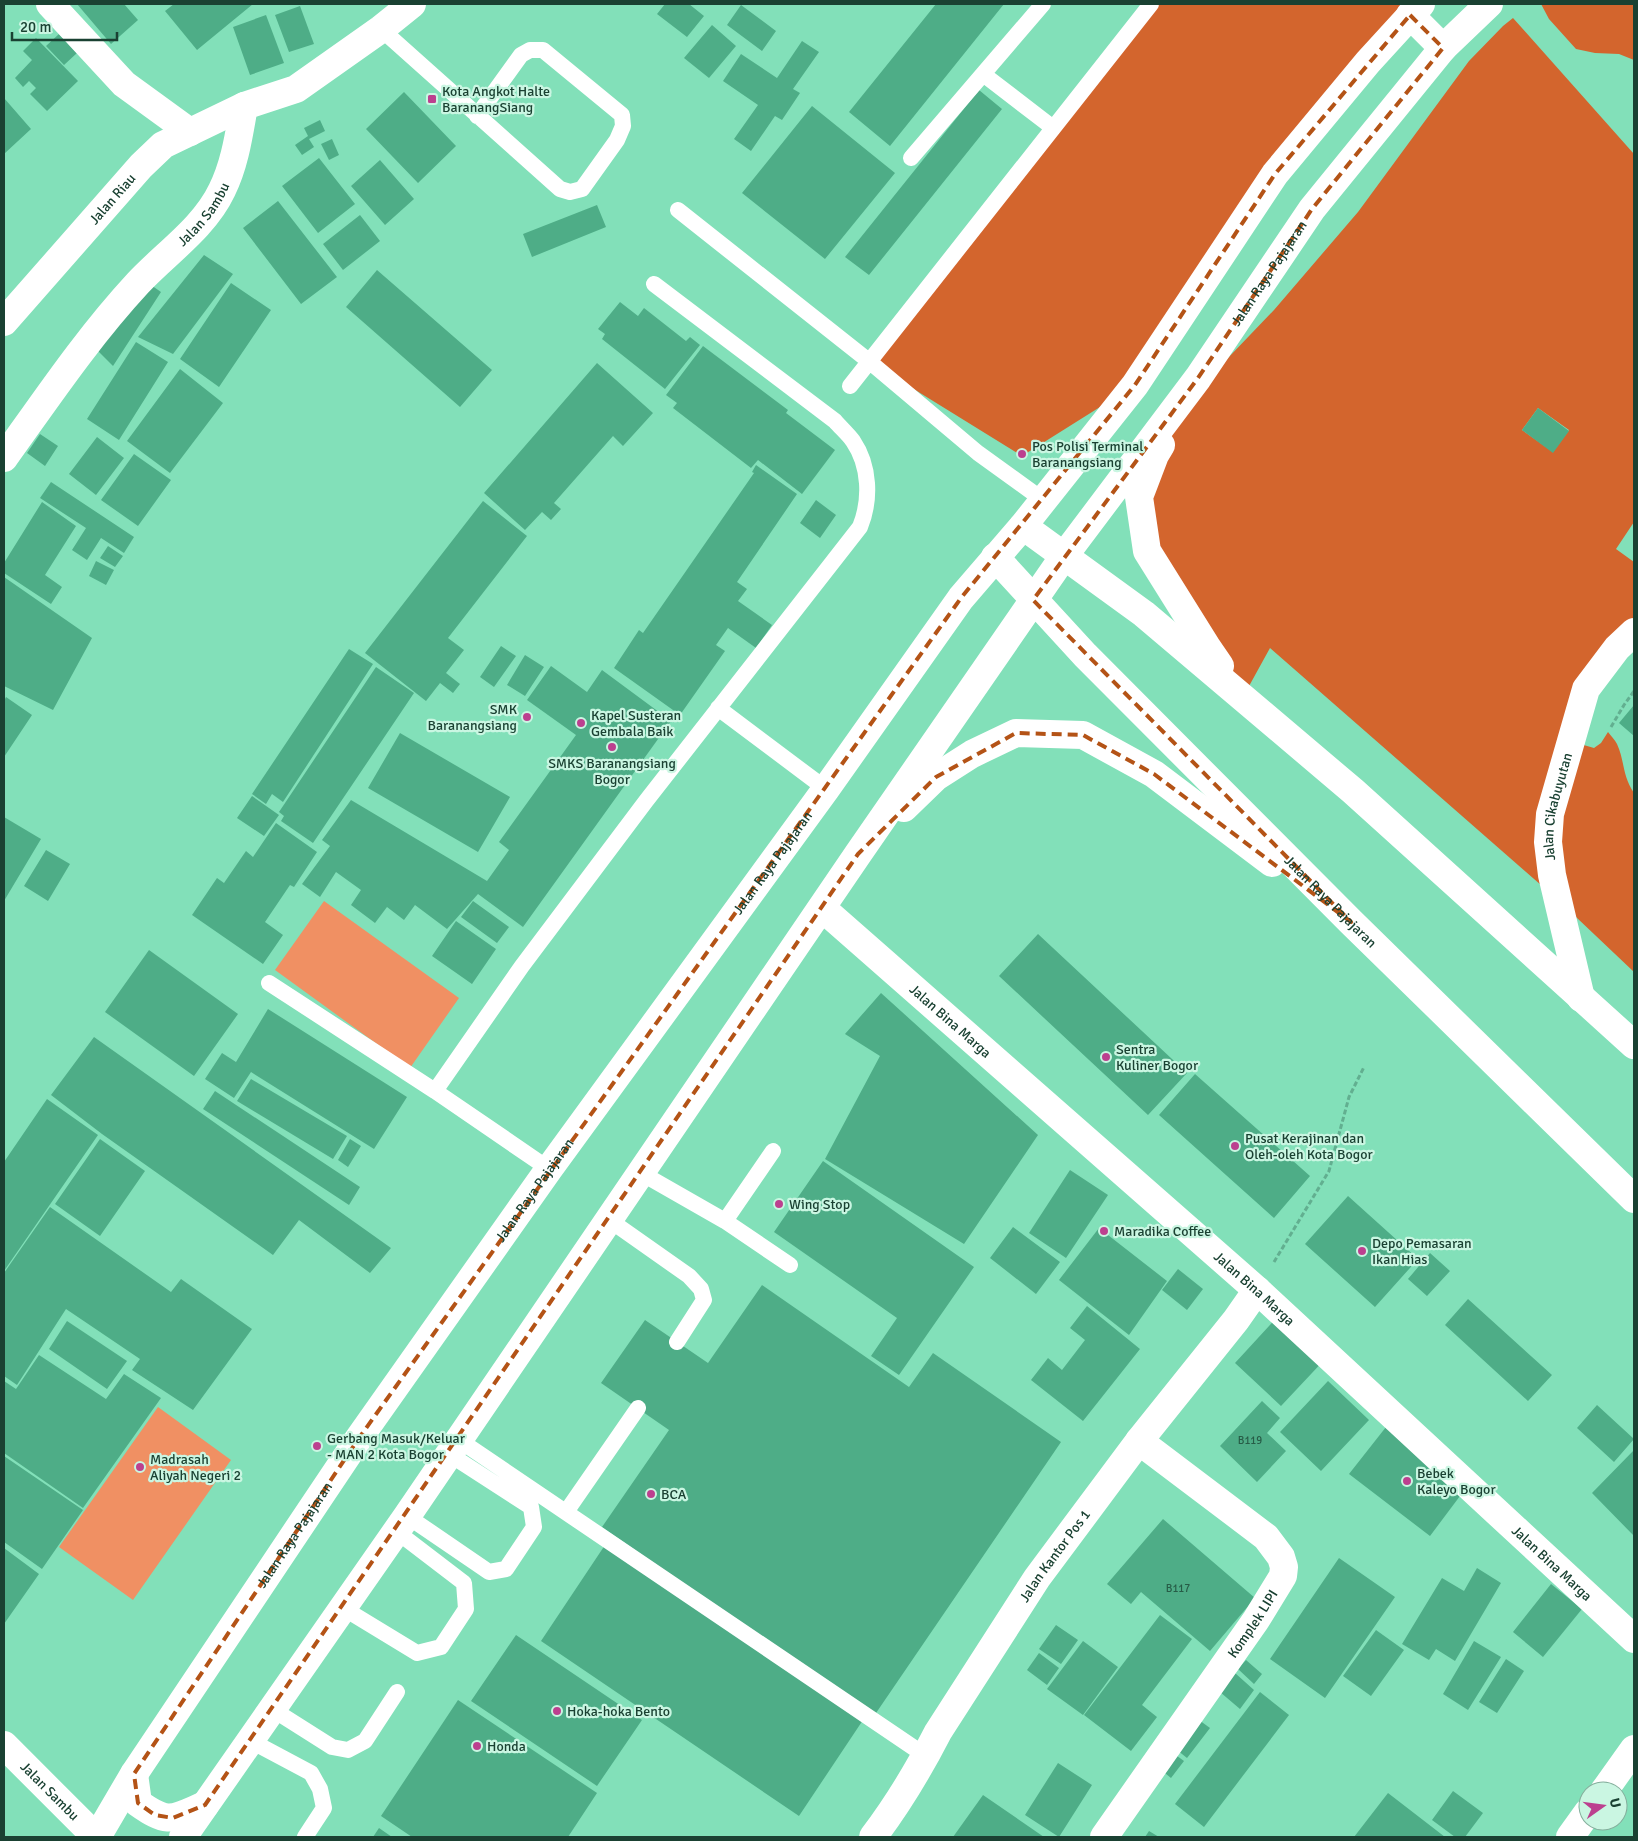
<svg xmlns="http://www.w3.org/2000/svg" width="1638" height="1841" viewBox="0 0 1638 1841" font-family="Signika,sans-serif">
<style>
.green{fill:#f09063}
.forest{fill:#d3652d;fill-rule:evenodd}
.building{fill:#4ead87}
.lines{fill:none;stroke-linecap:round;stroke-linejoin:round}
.path{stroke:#62af90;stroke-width:3;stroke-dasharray:5 2.5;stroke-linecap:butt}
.lane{stroke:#fff;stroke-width:16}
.street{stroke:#fff;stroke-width:28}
.secondary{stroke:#fff;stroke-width:28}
.highway{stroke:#fff;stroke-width:28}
.marked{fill:none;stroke:#b45316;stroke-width:4;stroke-dasharray:10 6;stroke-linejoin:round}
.poi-dot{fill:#bc408f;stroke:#caf6e2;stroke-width:2}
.labels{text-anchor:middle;stroke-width:4.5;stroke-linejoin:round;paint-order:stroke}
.number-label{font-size:11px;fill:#275c47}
.poi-label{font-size:14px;fill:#1a4132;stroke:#caf6e2;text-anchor:start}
.street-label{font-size:14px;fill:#1a4132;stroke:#caf6e2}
</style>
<rect width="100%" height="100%" fill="#82e0b9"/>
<path class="green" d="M324,901L459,998L410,1068L275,970Z
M158,1407L231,1460L133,1600L59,1547Z"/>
<path class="forest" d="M1151,4H1421L1410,15L1135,385L1022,456L870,362Z
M1541,4H1634V60L1619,54L1595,53L1576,49L1549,19Z
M1513,18L1634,154V522L1616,549L1634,562V632L1570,741L1594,748L1601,743L1608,732C1611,736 1615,740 1617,744C1625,762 1622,775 1634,793V972L1557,899L1270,648L1243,697L1147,551L1155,455L1205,382L1274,310L1358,212L1469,61L1503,26ZM1538,408L1569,430L1553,452L1522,430Z"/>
<path class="building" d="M77,4H124L138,20L111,44Z
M174,4H253L197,50L165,11Z
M665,4H689L704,16L687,37L657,14Z
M936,4H1004L890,146L849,112Z
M741,5L776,31L762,51L727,25Z
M300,6L314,44L289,52L275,15Z
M266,15L284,63L250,75L233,27Z
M712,25L736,46L709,78L684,58Z
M59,34L77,53L64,65L46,46Z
M36,38L78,81L47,111L30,94L36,88L29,81L23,87L15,78L32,60L23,51Z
M802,41L819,52L793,89L800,93L782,120L775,116L751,151L734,139L758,105L723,81L741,54L777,78Z
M979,90L1002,109L869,275L845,257Z
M404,92L456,146L418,183L366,129Z
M4,98L31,129L4,154Z
M812,106L895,173L825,259L742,193Z
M320,120L325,131L309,139L314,147L302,155L295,145L308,136L304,128Z
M332,139L339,155L329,160L321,144Z
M319,158L355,204L318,233L282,186Z
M380,160L414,199L385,225L351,186Z
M278,201L337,277L301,304L243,228Z
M597,205L606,227L532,257L523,234Z
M360,215L380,241L343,270L323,244Z
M204,255L233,274L173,354L138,337Z
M377,270L492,370L460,407L346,307Z
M148,283L161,292L113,366L96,349Z
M231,283L271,310L219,387L180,359Z
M620,302L638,316L644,308L686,341L690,337L700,345L665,389L602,339L605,334L598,329Z
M136,342L168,362L119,440L87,419Z
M703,346L788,410L786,413L835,450L802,494L758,460L751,468L673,408L677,403L666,395Z
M597,363L653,413L623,446L613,436L554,503L561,509L551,520L542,512L525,530L484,493Z
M180,369L223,403L170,473L127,441Z
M1538,408L1569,431L1553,453L1522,430Z
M40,434L58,446L45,466L27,453Z
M97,437L124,458L96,495L69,474Z
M134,454L171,480L138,526L101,500Z
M756,465L797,494L737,582L747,589L738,601L772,625L756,648L728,628L716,645L725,651L680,715L614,668L639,630L643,633L754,473L752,472Z
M51,482L134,537L124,553L101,538L87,560L72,550L86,528L40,498Z
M816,500L836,515L820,538L800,523Z
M483,501L527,536L448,638L464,650L446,673L460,684L453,693L440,683L426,701L365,653Z
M42,502L76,526L45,575L62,587L51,604L4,573V563Z
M108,546L123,556L115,567L100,558Z
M96,561L114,570L106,585L89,576Z
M4,577L92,638L53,710L4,686Z
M501,646L516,656L494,687L480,677Z
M349,649L373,664L283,802L272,794L266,804L252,794Z
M525,655L544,667L525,696L507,685Z
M551,666L587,692L602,670L671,721L523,927L478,894L447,929L415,905L404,920L387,907L375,923L351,905L361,890L336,872L320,897L302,884L330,846L322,840L351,800L487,881L509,850L499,842L576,735L527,700Z
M376,667L414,693L313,843L281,821L284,816L279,812Z
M6,697L32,715L4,757V701Z
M1634,705V736L1619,723Z
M400,733L510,797L478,852L368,788Z
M252,796L279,815L264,836L237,818Z
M4,817L41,839L4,901Z
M276,823L317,852L294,887L290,885L265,922L283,935L263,964L192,915L217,878L224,883L246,851L253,857Z
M46,850L70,864L48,901L24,886Z
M473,901L509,927L497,943L461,917Z
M456,921L496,949L472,984L432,956Z
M1038,934L1187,1073L1148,1115L999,976Z
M149,950L238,1014L194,1076L105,1012Z
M881,993L1038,1135L964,1244L825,1159L880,1056L845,1034Z
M268,1009L407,1097L374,1149L251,1072L234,1098L205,1079L222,1053L236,1062Z
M94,1037L391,1248L370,1273L299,1220L273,1255L102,1134L51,1095Z
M1195,1074L1310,1176L1274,1218L1159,1115Z
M251,1079L347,1136L333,1159L237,1101Z
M215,1091L360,1187L349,1205L203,1109Z
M47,1099L98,1135L4,1271V1162Z
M100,1139L145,1171L100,1236L55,1204Z
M350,1139L361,1146L348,1167L338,1160Z
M823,1161L974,1267L899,1375L871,1356L897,1318L774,1232Z
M1070,1170L1108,1195L1066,1258L1029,1233Z
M1348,1196L1418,1259L1375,1307L1305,1244Z
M50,1207L171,1292L181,1279L252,1329L193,1410L132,1370L140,1359L66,1309L17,1385L4,1376V1273Z
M1013,1227L1060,1262L1036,1294L990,1258Z
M1099,1228L1167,1281L1129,1335L1059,1280Z
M1430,1253L1450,1271L1427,1296L1408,1279Z
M1178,1269L1203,1289L1187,1310L1162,1290Z
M762,1285L909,1387L933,1353L1061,1442L874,1716L602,1527L669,1430L601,1383L645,1320L708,1363Z
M1468,1299L1552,1375L1528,1401L1445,1325Z
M1087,1306L1140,1349L1083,1421L1031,1380L1048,1358L1062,1370L1085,1340L1070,1328Z
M1281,1313L1327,1357L1281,1406L1235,1363Z
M67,1321L127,1361L107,1389L49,1349Z
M39,1355L106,1399L124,1374L161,1398L83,1508L4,1453V1381L16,1389Z
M1328,1381L1369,1420L1321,1471L1280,1432Z
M1262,1401L1280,1418L1267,1433L1286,1451L1257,1482L1220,1446Z
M1597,1405L1634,1439L1614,1462L1577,1428Z
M1386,1427L1466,1488L1430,1536L1349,1474Z
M1634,1450V1536L1592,1493Z
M4,1456L83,1510L42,1569L4,1542Z
M1163,1519L1255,1598L1210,1651L1141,1592L1131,1604L1107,1584Z
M605,1545L863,1720L799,1816L541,1641Z
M4,1548L39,1574L4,1624Z
M1339,1558L1395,1597L1325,1698L1270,1659Z
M1477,1568L1501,1583L1455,1661L1436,1649L1429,1660L1402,1644L1442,1578L1464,1591Z
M1551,1584L1582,1609L1543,1657L1513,1632Z
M1160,1615L1192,1639L1142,1705L1157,1717L1131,1751L1084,1715Z
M1056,1625L1078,1640L1061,1664L1039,1649Z
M1376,1630L1404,1650L1371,1696L1343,1676Z
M516,1635L642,1720L597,1786L471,1701Z
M1083,1641L1118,1667L1083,1715L1047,1689Z
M1474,1641L1501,1657L1468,1710L1443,1694Z
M1039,1653L1059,1668L1047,1685L1027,1670Z
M1506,1659L1524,1671L1497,1713L1479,1702Z
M1246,1660L1262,1674L1254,1684L1238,1669Z
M1235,1673L1254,1690L1240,1709L1220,1692Z
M1260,1692L1289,1715L1204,1827L1175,1804Z
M458,1700L597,1793L568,1837H412L381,1816Z
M1199,1720L1210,1728L1187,1758L1177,1750Z
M1173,1753L1184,1761L1171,1778L1160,1769Z
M1058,1763L1092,1785L1059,1837L1025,1815Z
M1453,1791L1483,1813L1465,1837H1455L1432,1820Z
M1388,1793L1445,1837H1354Z
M983,1795L1044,1837H953Z
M379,1828L392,1837H373Z
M1149,1831L1159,1837H1145Z"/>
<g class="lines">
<path class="path" d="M1611,727L1624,705L1634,691
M1274,1262L1329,1171L1349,1097L1364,1067"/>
<path class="lane" d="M381,29L560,189L570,192L582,189L617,140L623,126L622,115L543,50H530L521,55L477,116
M983,74L1052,127
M911,158L1043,4
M678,210L870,362L978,453L1043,500
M850,386L1151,4
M718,708L826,789
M269,983L435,1091L522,966L646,801L860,527C871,500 870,466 853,441C848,434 841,428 835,421L654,284
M435,1091L549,1169
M641,1173L725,1221L790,1265
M608,1219L689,1276L701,1289L704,1300L677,1342
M725,1221L773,1151
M459,1440L926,1756
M566,1512L638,1408
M407,1516L489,1572L506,1569L534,1527L531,1507L449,1454
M343,1608L417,1653L441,1647L466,1609L464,1583L396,1531
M272,1709L332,1747L348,1750L365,1741L397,1692
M251,1741L311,1773L320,1789L324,1808L305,1837"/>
<g class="street">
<path d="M50,4L124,84L190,132"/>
<path id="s1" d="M4,322L141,166L163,145L244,106"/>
<path d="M1604,1791L1634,1749"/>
<path id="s2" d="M873,1837C898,1804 919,1769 938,1732L1037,1578L1139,1441L1236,1320L1257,1290"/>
<path id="s3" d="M1104,1837L1256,1620L1283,1576L1284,1567L1281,1557L1266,1537L1139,1441"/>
<path d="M1570,1837L1588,1812"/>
</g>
<g class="secondary">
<path id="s4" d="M4,458C47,398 88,337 138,283C166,253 204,228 222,190C235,164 239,134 244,106L296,89L381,29L412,4"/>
<path id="s5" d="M822,908L1257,1290L1634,1639"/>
<path id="s6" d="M1581,998L1552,875L1548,842L1550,814L1586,689L1617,648L1634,632"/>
<path id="s7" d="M4,1745L96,1837"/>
</g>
<g class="highway">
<path d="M1410,15L1443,48"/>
<path d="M1161,445L1155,455L1139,497L1147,551L1207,647L1220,666"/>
<path d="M1023,526L1144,614L1353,791L1634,1045"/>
<path id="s8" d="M995,557L1085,655L1351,922L1634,1199"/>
<path d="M904,808L936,777L972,754L1016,733L1083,735L1154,774L1272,863"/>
<path d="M134,1774L138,1803C169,1825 172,1819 205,1805"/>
<path id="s9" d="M97,1837L134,1774L359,1438L549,1169L826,789L961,598L1023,526L1135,385L1275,174L1368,62L1421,4"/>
<path id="s10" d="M183,1837L407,1516L858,854L1064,556L1198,378L1312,209L1443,48L1489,4"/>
</g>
</g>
<path class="marked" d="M1410,15L1443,48L1312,209L1198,378L1033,600L1351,922L1154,774L1083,735L1016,733L936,777L858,854L205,1805L173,1818L155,1815L138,1803L134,1774L359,1438L961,598L1135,385L1275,174Z"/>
<g class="poi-dot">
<rect x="427" y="94" width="10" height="10" rx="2.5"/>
<circle cx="1022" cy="454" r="5"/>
<circle cx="527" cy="717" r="5"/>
<circle cx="581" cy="723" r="5"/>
<circle cx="612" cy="747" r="5"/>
<circle cx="1106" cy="1057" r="5"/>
<circle cx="1235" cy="1146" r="5"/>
<circle cx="779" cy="1204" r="5"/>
<circle cx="1104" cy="1231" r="5"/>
<circle cx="1362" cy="1251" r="5"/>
<circle cx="317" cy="1446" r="5"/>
<circle cx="140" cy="1467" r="5"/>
<circle cx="1407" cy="1481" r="5"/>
<circle cx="651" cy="1494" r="5"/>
<circle cx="557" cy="1711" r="5"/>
<circle cx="477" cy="1746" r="5"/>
</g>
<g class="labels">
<g class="number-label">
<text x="1250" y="1444">B119</text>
<text x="1178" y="1592">B117</text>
</g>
<g class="poi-label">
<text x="442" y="96">Kota Angkot Halte<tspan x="442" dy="16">BaranangSiang</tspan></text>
<text x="1032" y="451">Pos Polisi Terminal<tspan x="1032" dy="16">Baranangsiang</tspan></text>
<text x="517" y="714" text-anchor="end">SMK<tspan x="517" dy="16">Baranangsiang</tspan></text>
<text x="591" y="720">Kapel Susteran<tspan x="591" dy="16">Gembala Baik</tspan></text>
<text x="612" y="768" text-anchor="middle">SMKS Baranangsiang<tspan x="612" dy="16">Bogor</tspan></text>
<text x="1116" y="1054">Sentra<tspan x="1116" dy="16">Kuliner Bogor</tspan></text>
<text x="1245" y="1143">Pusat Kerajinan dan<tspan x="1245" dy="16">Oleh-oleh Kota Bogor</tspan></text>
<text x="789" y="1209">Wing Stop</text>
<text x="1114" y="1236">Maradika Coffee</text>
<text x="1372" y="1248">Depo Pemasaran<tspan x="1372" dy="16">Ikan Hias</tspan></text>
<text x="327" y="1443">Gerbang Masuk/Keluar<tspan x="327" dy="16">- MAN 2 Kota Bogor</tspan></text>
<text x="150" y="1464">Madrasah<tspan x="150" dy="16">Aliyah Negeri 2</tspan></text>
<text x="1417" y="1478">Bebek<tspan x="1417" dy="16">Kaleyo Bogor</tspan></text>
<text x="661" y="1499">BCA</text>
<text x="567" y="1716">Hoka-hoka Bento</text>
<text x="487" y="1751">Honda</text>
</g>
<g class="street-label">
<text dy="5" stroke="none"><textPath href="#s1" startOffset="164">Jalan Riau</textPath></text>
<text dy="5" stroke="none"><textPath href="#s4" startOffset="316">Jalan Sambu</textPath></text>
<text dy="5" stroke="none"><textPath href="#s10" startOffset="1904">Jalan Raya Pajajaran</textPath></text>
<text dy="5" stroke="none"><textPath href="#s6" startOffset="196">Jalan Cikabuyutan</textPath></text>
<text dy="5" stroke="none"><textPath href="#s9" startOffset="1186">Jalan Raya Pajajaran</textPath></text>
<text dy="5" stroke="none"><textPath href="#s8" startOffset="481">Jalan Raya Pajajaran</textPath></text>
<text dy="5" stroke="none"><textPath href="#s5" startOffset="171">Jalan Bina Marga</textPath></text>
<text dy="5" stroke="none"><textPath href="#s9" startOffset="781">Jalan Raya Pajajaran</textPath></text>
<text dy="5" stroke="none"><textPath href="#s5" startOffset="576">Jalan Bina Marga</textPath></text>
<text dy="5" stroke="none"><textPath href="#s9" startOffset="361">Jalan Raya Pajajaran</textPath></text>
<text dy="5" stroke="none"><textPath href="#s2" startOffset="335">Jalan Kantor Pos 1</textPath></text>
<text dy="5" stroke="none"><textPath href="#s5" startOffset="981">Jalan Bina Marga</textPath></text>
<text dy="5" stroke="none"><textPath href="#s3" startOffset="260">Komplek LIPI</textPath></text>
<text dy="5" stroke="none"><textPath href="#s7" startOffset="65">Jalan Sambu</textPath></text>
</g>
</g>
<rect width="1638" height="1841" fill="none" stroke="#1a4132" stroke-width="10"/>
<g transform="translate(1603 1806) rotate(76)"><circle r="24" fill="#caf6e2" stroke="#84ae9c"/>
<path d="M0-4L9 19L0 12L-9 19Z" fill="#bc408f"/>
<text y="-8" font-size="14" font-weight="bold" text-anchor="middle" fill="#1a4132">U</text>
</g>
<path d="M12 32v8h105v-8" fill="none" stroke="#1a4132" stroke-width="2.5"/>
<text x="20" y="32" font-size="15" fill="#1a4132" stroke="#caf6e2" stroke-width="4" paint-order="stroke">20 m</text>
</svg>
